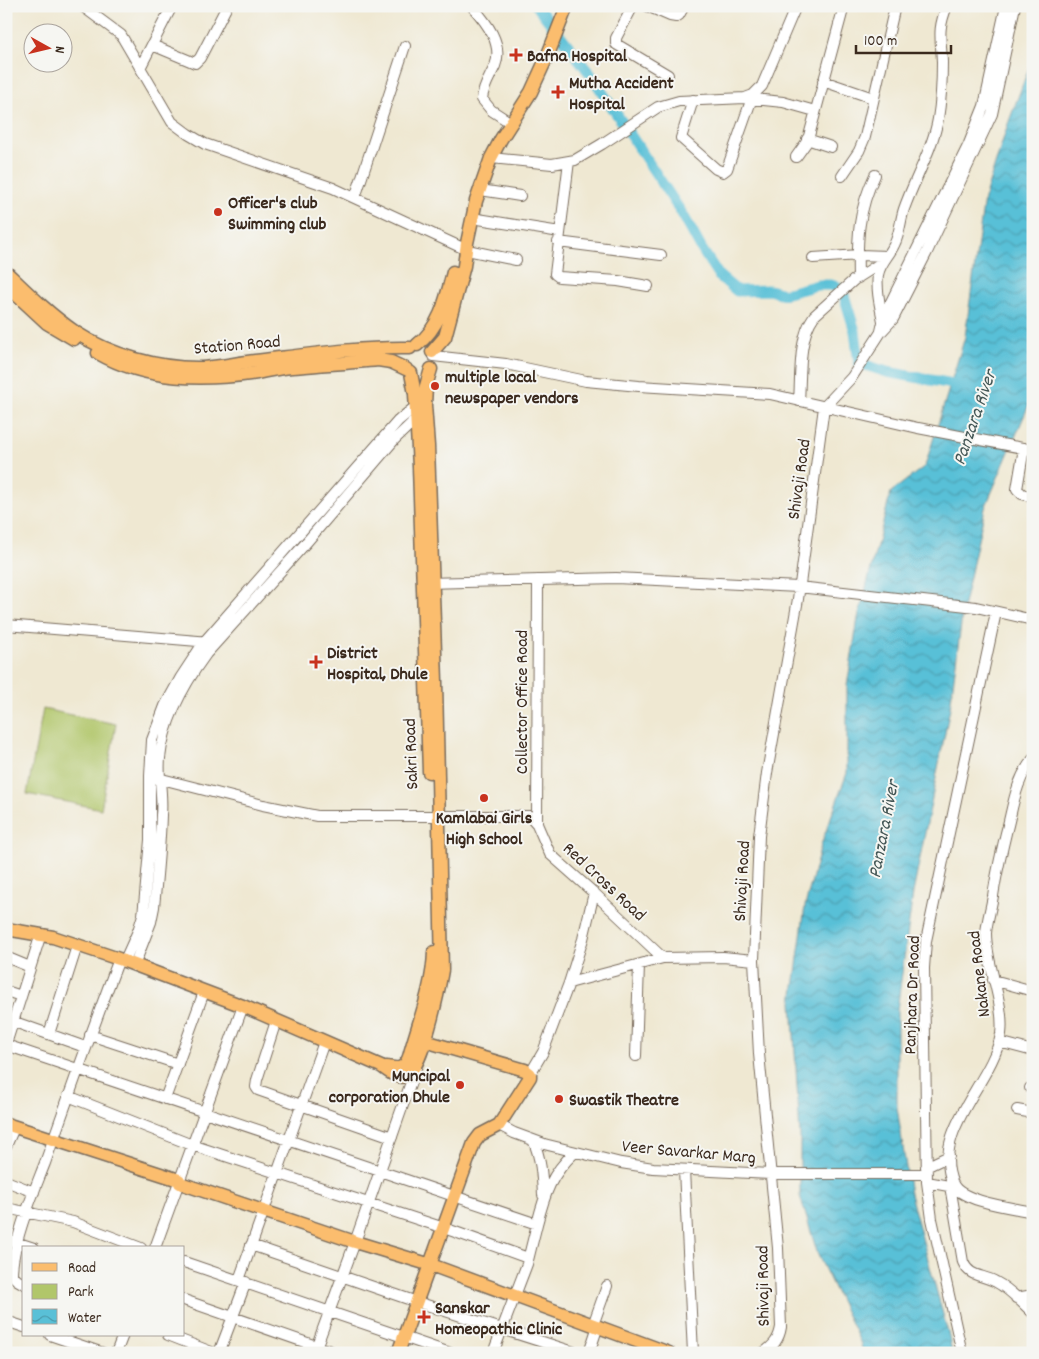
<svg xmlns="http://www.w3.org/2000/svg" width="1039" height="1359" viewBox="0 0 1039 1359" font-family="Dekko,sans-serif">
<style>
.green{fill:#b1c66a;stroke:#767844}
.water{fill:url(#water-waves);stroke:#4a757a}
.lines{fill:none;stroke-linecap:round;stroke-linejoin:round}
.river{stroke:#59c0d7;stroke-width:11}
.minor-casing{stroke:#7a6c5d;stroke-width:12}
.major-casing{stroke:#7a6c5d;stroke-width:15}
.minor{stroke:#fff;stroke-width:10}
.major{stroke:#fbbd6e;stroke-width:12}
.poi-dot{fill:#c8321e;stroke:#f6f6f2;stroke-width:2}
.labels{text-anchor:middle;stroke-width:4;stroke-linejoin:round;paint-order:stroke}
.poi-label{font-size:18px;font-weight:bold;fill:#3b2a1e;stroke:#f6f6f2;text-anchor:start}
.street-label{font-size:18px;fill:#3b2a1e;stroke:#f6f6f2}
.water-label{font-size:19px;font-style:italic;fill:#445756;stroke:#f6f6f2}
</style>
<defs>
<pattern id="water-waves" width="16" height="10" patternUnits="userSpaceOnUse" patternTransform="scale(1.25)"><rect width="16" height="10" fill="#59c0d7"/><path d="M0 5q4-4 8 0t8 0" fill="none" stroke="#4b9cae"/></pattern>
</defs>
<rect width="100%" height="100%" fill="#f6f6f2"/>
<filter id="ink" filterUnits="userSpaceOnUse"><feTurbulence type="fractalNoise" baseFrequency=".02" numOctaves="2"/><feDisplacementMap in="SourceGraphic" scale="10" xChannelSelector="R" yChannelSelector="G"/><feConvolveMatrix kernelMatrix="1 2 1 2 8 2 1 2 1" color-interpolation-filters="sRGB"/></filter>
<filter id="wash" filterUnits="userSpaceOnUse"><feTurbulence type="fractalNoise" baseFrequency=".0096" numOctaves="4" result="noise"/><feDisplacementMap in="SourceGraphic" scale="20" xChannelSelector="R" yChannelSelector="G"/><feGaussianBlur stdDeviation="1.12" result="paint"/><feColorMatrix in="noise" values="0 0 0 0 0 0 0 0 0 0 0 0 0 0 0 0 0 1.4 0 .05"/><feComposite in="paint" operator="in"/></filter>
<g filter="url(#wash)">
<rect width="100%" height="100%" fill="#efe8d2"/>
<path class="green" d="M43,709L116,724L101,809L27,794Z"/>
<path class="water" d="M1033,57V395L985,508L963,609L950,708L913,893L897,1010V1107L910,1194L949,1336L952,1353H863L861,1344L818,1255L800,1196V1136L792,1002L805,906L822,842L847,773V686L858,618L891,492L925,466L965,337L984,199L1008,124Z"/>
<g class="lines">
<path class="river" d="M537,6L589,72L683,215L701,248L719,276L737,291L769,290L784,294L818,285H831L842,289L855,331L859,363L887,372L964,386"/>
</g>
</g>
<g filter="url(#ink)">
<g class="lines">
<g class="minor-casing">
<path id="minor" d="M82,6L121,35L172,122L188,134L205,144L333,188L467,250L516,260
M472,6C486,22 504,44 495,66C490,77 483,87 482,99L491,110L511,123
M633,6L616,38V44L668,75
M647,6L670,16L676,17L679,15L684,6
M152,45L195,63L200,58L227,6
M140,68L172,6
M823,81L873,98
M745,98L783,102L815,111
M693,100L681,138L716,169L723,172L727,169L752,98
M807,139L831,147
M796,157L806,143L809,136L844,6
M491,158L552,164L575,160L602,144L658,107L679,101L745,98L753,95L762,86L796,6
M569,161L555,274L559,277L618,281L648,286
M842,176L859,151L865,137L895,6
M480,190L520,196
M355,198L405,46
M472,218L560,232
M558,242L661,255
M813,258L860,255L887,256
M858,278C857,239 858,210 875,175
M883,321C880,306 876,290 878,275C880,263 889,256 894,245C900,234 900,221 904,209C914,180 933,148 938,119C941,101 942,81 942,62C941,37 937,31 947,6
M881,331L885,314L968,146L984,106L1006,6
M433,356L506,364L586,381L639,386L770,394L918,428L1033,450
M799,401C801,375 798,338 814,316L854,280L881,263
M1024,448L1017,489L1022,494L1033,497
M426,583L616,578L799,587L976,607L1033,620
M6,625L210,642
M1033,759C1015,781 1013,808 1006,833C1001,854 996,875 993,896C991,908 987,921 986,933C986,965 1005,1003 1001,1034C993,1082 930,1131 953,1184C961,1202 1015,1208 1033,1212
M150,776L263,805L317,816H530L537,824L550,854L594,893L663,958L723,957L754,960
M537,824L538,580
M6,957L30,967
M124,962L138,931L143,915L145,895L150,840V776L152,740L165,706L181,677L204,642L398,421L415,407
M134,966L151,922L154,907C157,877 160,846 161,815C163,796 158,777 160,758C164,721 184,684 206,654L305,544L394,440L416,419
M993,980L1033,991
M569,983L583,939L594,893
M6,991L21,996
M6,1019L85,1047
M276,1021L257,1080L256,1087L258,1090L392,1137
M49,1034L77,946
M90,1035L178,1064
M999,1042L1033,1051
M6,1044L41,934
M6,1045L537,1224L527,1264L493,1353
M636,1056L639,965
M530,1074L543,1052L569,983L663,958
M1030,1088H1033
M68,1096L192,1145L444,1228L528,1258
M165,1099L204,992
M1017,1110L1033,1113
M499,1125L514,1133L544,1144L621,1163L653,1168L770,1174H926
M533,1140C541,1158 542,1175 543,1195
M6,1146L14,1128
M926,1167L949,1156
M684,1170L693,1353
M6,1181L34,1192
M927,1182L954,1187
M950,1186L963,1262C970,1278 982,1274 996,1282C1010,1289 1021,1302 1033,1313
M6,1208L73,1222L141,1248
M537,1224C545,1193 551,1174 575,1152
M6,1239L34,1248
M251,1245L417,1302L577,1353
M155,1248L243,1006
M184,1262L450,1353
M239,1280L324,1042
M24,1284L17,1280L12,1275C12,1243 33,1194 45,1163C69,1095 93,1027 119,959
M1016,1298L1033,1295
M184,1300L336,1353
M6,1321L24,1327
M593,1325L607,1286
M50,1335L103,1353
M168,1335L214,1353
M116,1353L123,1335
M219,1353L246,1282
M314,1353L355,1242L416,1068
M589,1353L598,1326
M763,1353C773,1346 779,1340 781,1327L778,1248L759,1054L754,960L759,836L767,773L798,599L824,407L852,377L881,332L893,319L927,252L992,114L1015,6
M962,1353L932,1219L927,1182L924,968L926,941L996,612"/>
</g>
<g class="major-casing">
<path id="major" d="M6,272C28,293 49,314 75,332C110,355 159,369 202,368C219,367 237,363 255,361C306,355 358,347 410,348
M6,285L47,323L74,339
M417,345C440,327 446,300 453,272
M432,352L445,337L464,266L467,243L476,201L491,158L501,139L531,92L547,57L567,6
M98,353C147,381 203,381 257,373C266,371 275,369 283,368C315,365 347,363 378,360L391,362L406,369
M411,373L415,394L419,467L429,772
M6,929L53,937L119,959L243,1006L381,1066C388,1071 397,1079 406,1076C422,1072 439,988 442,970L436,681L428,446L425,405L426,386L431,369
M386,1067C398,1069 404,1070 409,1057C418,1023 433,988 434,952
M6,1124L179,1180L180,1183L355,1242L431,1265L669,1353
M398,1353L474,1143L480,1135L499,1125L530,1077V1074L525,1070L418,1039"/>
</g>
<use href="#minor" class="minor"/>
<use href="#major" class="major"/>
</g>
</g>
<g class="poi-dot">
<path d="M513.5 47.5h5v5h5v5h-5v5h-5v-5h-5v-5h5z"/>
<path d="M555.5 84.5h5v5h5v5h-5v5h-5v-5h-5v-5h5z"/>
<circle cx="218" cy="212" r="5"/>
<circle cx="435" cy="386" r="5"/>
<path d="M313.5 654.5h5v5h5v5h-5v5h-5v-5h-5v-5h5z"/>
<circle cx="484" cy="798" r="5"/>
<circle cx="460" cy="1085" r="5"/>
<circle cx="559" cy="1099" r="5"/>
<path d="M421.5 1309.5h5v5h5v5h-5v5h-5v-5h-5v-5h5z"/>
</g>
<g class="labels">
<g class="poi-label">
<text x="527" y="61">Bafna Hospital</text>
<text x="569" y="88">Mutha Accident<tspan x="569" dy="21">Hospital</tspan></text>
<text x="228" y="208">Officer's club<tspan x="228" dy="21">Swimming club</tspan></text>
<text x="445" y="382">multiple local<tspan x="445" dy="21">newspaper vendors</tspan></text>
<text x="327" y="658">District<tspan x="327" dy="21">Hospital, Dhule</tspan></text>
<text x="484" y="823" text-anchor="middle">Kamlabai Girls<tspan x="484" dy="21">High School</tspan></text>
<text x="450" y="1081" text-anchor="end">Muncipal<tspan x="450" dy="21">corporation Dhule</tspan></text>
<text x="569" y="1105">Swastik Theatre</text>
<text x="435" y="1313">Sanskar<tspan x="435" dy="21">Homeopathic Clinic</tspan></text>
</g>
<g class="street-label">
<text transform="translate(237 344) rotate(-5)" y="6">Station Road</text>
<text transform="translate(798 479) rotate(-82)" y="6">Shivaji Road</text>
<text transform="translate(521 702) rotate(-90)" y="6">Collector Office Road</text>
<text transform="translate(410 754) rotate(-92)" y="6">Sakri Road</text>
<text transform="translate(605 881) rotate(43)" y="6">Red Cross Road</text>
<text transform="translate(741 881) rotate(-87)" y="6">Shivaji Road</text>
<text transform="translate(978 974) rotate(-97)" y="6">Nakane Road</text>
<text transform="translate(911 995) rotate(-88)" y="6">Panjhara Dr Road</text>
<text transform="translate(689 1151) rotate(5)" y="6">Veer Savarkar Marg</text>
<text transform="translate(762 1286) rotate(-91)" y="6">Shivaji Road</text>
</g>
<g class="water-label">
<text transform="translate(973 417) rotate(-71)" y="7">Panzara River</text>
<text transform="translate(882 829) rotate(-79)" y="7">Panzara River</text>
</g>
</g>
<rect width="1039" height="1359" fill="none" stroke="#f6f6f2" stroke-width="25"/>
<rect x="22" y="1246" width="162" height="90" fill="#f6f6f2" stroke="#aba49d"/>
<rect x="32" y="1263" width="25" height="8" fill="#fbbd6e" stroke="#aba49d"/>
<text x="68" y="1272" font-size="15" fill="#3b2a1e">Road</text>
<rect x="32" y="1284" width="25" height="15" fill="#b1c66a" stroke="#aba49d"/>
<text x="68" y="1296" font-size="15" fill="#3b2a1e">Park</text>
<rect x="32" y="1309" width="25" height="15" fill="url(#water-waves)" stroke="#aba49d"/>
<text x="68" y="1322" font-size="15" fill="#3b2a1e">Water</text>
<g transform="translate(48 48) rotate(98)"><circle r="24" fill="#f6f6f2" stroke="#aba49d"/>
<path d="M0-4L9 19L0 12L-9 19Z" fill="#c8321e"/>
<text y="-8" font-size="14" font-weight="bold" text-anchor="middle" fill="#3b2a1e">N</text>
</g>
<path d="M856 45v8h95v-8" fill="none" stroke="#3b2a1e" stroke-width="2.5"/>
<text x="864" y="45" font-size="15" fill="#3b2a1e" stroke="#f6f6f2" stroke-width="4" paint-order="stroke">100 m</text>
</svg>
